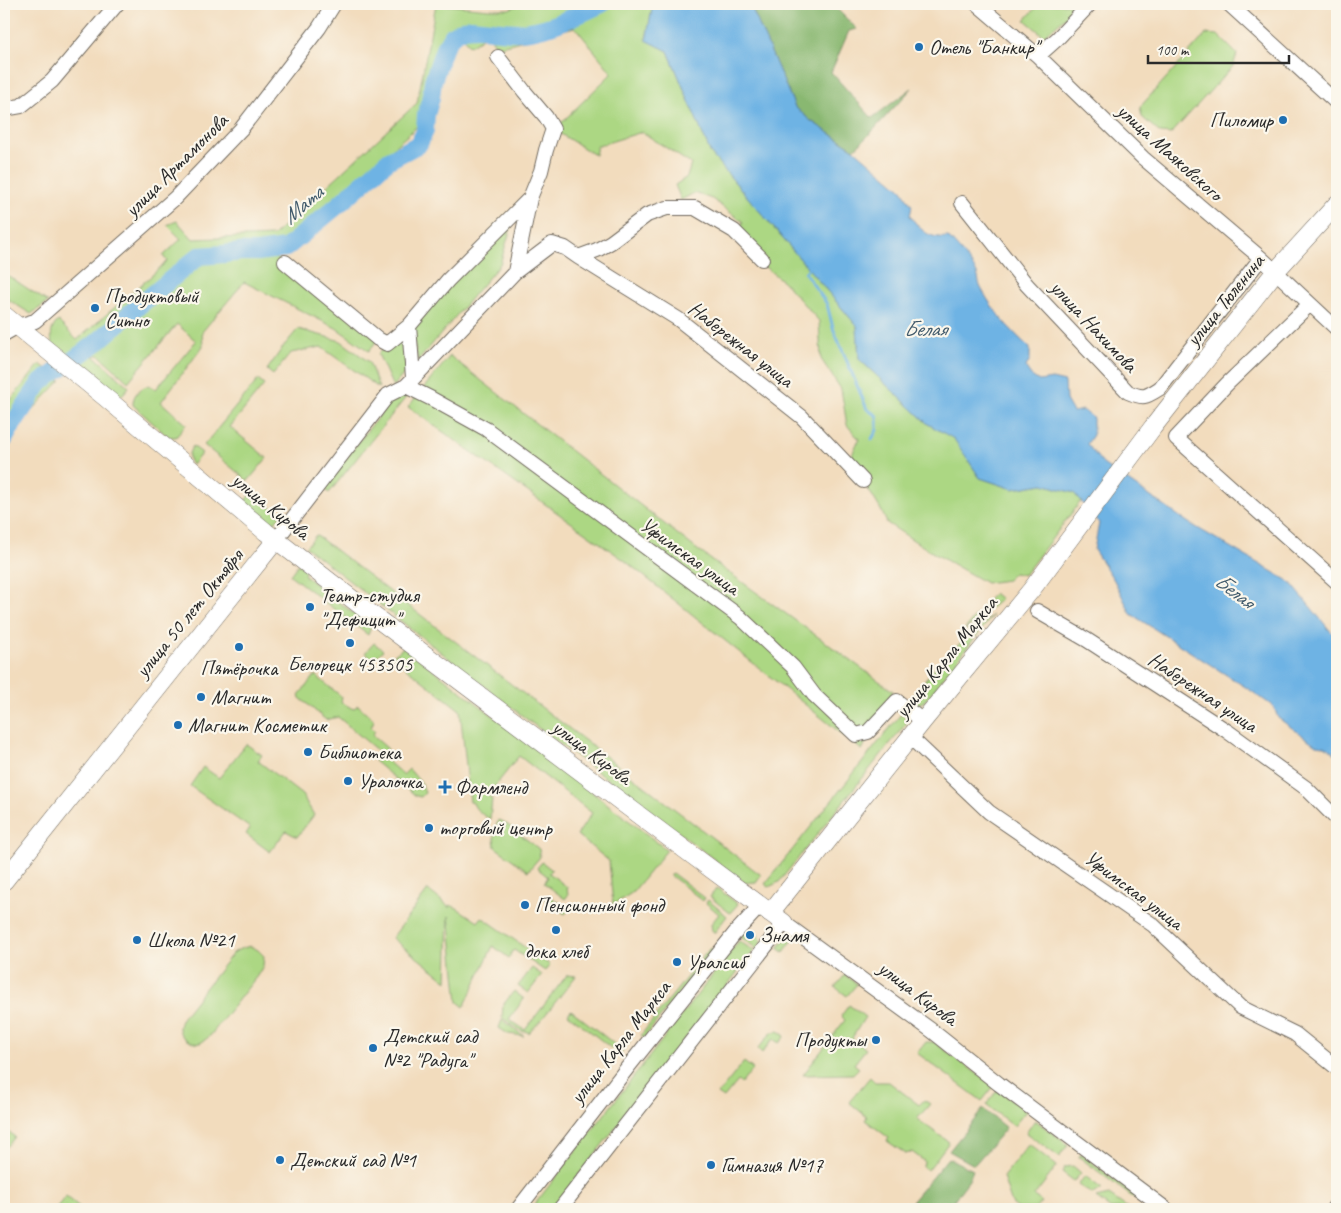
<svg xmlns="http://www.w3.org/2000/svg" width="1341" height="1213" viewBox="0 0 1341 1213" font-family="Caveat,sans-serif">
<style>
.green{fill:#acd783;stroke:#6c8157}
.forest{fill:#89b871;stroke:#5a724e}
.water{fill:#6eb3e4;stroke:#4c6f88}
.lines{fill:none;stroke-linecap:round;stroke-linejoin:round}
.stream{stroke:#6eb3e4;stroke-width:3}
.river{stroke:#6eb3e4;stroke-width:18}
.minor-casing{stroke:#71695e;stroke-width:16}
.major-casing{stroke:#71695e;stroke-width:19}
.minor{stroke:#fff;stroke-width:14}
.major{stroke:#fff;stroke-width:18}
.poi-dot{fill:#1f6fb2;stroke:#fbf7ec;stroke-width:2}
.labels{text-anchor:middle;stroke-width:4.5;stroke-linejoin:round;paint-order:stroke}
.poi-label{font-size:21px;fill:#2b2b2b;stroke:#fbf7ec;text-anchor:start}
.street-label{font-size:21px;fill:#2b2b2b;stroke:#fbf7ec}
.water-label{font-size:22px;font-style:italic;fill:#425b6c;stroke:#fbf7ec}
</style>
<rect width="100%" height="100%" fill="#fbf7ec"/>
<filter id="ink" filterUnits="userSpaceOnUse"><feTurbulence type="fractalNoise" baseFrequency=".02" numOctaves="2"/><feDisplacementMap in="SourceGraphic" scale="10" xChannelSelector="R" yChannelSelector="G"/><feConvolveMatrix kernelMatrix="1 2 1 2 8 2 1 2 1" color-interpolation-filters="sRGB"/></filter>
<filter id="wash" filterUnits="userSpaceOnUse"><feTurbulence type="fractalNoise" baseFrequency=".0096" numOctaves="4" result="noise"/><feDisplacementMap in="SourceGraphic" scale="20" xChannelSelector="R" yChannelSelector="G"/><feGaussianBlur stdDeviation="1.12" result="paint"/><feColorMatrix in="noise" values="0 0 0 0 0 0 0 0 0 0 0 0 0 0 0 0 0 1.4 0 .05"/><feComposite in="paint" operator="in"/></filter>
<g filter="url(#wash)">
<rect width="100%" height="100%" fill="#f2dcbd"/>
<path class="green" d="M436,4L489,9H509L521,4H653L646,39L668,51L711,154L857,326L859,359L928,424L954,438L980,478L1013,489L1043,484L1074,493L1081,501L1024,575L1014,573L1007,580L986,583L930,551L887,523L881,510L850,459L859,439L847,425L841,389L821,359L819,321L783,281L766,268L748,250L732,236L743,222L712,199L694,193L681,200L675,185L687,177L691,164L642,132L597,146L595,155L554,130L612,73L575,27L497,47L488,34L470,46L459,35L449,45L429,116L285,244L272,257L285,262L378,339L369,351L336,328L244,282L202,332L203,346L161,402L186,424L182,430L176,437H170L166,435L133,405C133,394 139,389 149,385L156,389L196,341L177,324L128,382L99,355L94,356L129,387L122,395L116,396L52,346C51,335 50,329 58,321L77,340L150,277L167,261L163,256L181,239L167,225L177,221L193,239L273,236L417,103Z
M1039,4H1078L1069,14L1044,36L1025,20Z
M1206,34L1218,35L1237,54L1233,66L1171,134L1160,133L1142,117L1140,107Z
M517,208L500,264L418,361L409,320Z
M4,273L48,302L31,314L4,297Z
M298,329L341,341L369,362L379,388L321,347L291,353L273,375L267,370L283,347Z
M399,329L407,370L393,387L378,354Z
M450,356L699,551L893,691L862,750L624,560L408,407Z
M40,364L61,380L4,440V416L5,414L4,408Z
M258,380L264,385L230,427L267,458L248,481L204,445Z
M407,396L329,493L323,488L392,399Z
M193,446L202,453L192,465C187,458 188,453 193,446Z
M252,492L281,515L273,524L244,502Z
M316,535L761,875L756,882L745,883L653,813L529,721L306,547Z
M298,564L304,568L305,576L371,627L368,635L290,575Z
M994,593L1001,599L962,633Z
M993,615L925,701L916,705L909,701L941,660Z
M374,643L383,650L373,660L365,653Z
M404,647L667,850L633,892L613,905L609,861L577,835L592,813L519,756L488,795L492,799L490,819C483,815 476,811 473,803L470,802L460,710L392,657Z
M315,675L342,697L341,702L353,709L358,705L374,720L371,728L375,731L372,735L388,749L383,757L403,775L409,769L422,784L425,793L421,797L416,796L374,761L379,752L338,717L326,720L300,698L299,695Z
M901,714L909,720L779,882L769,887L765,884Z
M246,744L262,755L258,761L302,795L314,815L297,837L286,831L270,852L246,834L250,828L190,786L203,767L219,778Z
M498,820L504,822L539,849L540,857L528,871L495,847L494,838Z
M542,862L552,870L549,873L567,887L568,895L565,899L544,883L548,877L537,868Z
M672,873L705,898L703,901L670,875Z
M717,888L738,904L730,913L710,897Z
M428,890L448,906L449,908L450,905L457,908L478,922L482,917L550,965L545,971L514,950L511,953L509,958L493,946L464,1007L458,1002L449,916L447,981L392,938Z
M548,895L569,910L565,914L545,899Z
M708,900L727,916L714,933L712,930L711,924L719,914L706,903Z
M749,931L756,932L762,941L757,949L741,937L744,932Z
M789,934L794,938L784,952L778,948Z
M739,941L754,951L552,1209H531Z
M250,946L258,950L264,956L263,966L257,976L210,1036C207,1038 203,1042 200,1043C192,1045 180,1038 179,1029C179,1023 182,1018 185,1014L233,953L240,949Z
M710,948L713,950L644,1038L641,1035Z
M532,968L542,975L528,993L518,986Z
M567,975L576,976L542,1019L529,1033L525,1031L523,1032L502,1018L503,1005L514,991L524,999L509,1019L525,1030Z
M845,975L857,984L847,996L835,987Z
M849,1005L865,1017L852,1038L866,1049L854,1064L859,1068L853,1074L803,1075L845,1020L841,1016Z
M571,1010L617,1046L623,1040L630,1041L620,1055L568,1014Z
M502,1020L524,1036L508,1034L499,1028Z
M778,1031L785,1036L779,1043L773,1039L762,1053L758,1049L771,1033Z
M926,1042H934L994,1086L982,1101L917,1053Z
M744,1062L753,1069L741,1084L738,1081L724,1098L718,1094Z
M870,1077L875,1082H889L919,1105L924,1100L930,1104L917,1119L949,1142L928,1170L923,1167L924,1161L912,1152L906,1154L887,1141L889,1138L865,1120L867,1117L849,1102Z
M998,1089L1026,1111L1014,1126L986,1105Z
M1035,1120L1068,1145L1059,1157L1026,1133Z
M4,1128L15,1137L4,1150Z
M1029,1144L1057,1166L1034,1196L1042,1202L1036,1209H1019L1012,1204L1003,1177Z
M1080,1155H1083L1138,1198L1132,1197L1082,1159L1079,1157Z
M1073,1166L1081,1173L1074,1181L1062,1172L1065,1167Z
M1085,1176L1102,1189L1092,1194L1078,1185Z
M1109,1195L1129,1209H1111L1096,1198Z
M66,1196L82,1209H55Z"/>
<path class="forest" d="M750,4H834L833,5L857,29L849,31L831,72L872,118L912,88L867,137L854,149L811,121L795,107Z
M983,1109L1006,1128L989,1148L974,1165L949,1151Z
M948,1158L973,1170L969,1180L947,1209H923L912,1201Z"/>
<path class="water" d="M653,4H750L795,107L811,121L854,149L902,190L912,206L910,216C921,230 928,239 948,237C957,247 968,258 975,270C979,275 978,283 981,288C993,311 1011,331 1030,348V359L1026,367L1030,375L1039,381L1052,379L1065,382L1066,400L1073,412L1083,410L1093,418V435L1087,444L1103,464L1189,523L1290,582L1337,639V755L1325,746L1316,745L1278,718L1274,707L1250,690L1131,614L1114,580L1094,550L1099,523L1074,493L1043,484L1013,489L980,478L954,439L928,424L859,359L857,326L711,154L668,51L646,40Z"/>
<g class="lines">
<path class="stream" d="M810,266L805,273L827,304L833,328L867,409L877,416V430L872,439"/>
<path class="river" d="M4,440L11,427L40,383L95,344L129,314L199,256L224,254L241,252H258L286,248L337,206L389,160L419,144L425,131L426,115L431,98L433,81L445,46L453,35L464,29L471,28C486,29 502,32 518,32C548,31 575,16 602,4"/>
</g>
</g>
<g filter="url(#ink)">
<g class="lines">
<g class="minor-casing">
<path id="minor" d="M977,4L1038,56L1143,158L1261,258L1337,329
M1229,4L1337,103
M1038,56L1057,39L1090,4
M498,57L524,91L546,117L553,129L546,150L541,171L530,198L515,272
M4,109L21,106L52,81L117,4
M962,203L1027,285L1128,392C1144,399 1146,397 1160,388L1261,258
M578,257L597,250L611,242L647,215L667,208H695L734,231L762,259
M285,262L378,339L387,344L409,326
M1310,304L1227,384L1176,438L1337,582
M4,334L18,326L35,321L175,198L241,129L319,28L334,4
M413,377L409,326L448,280L530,198
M406,386L432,399L486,429L740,617L793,667L814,695L856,735L868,732L897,701L923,721
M276,540L388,395L406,386L515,272L552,244L565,248L578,257L678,319L802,417L863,481
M1037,611L1087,640L1227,731L1306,788L1337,819
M910,737L989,812L1153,925L1240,1007L1295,1034L1337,1068
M518,1209L628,1067L735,933L760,906
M560,1209L784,923L931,1030L999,1084L1166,1209
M1333,1209L1337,1204"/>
</g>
<g class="major-casing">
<path id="major" d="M4,315L106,398L266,532L383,623L680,846L784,923
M4,881L276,540
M770,913L923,721L1032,589L1153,427L1275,272L1337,204"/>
</g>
<use href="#minor" class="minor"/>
<use href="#major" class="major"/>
</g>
</g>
<g class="poi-dot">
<circle cx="919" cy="47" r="5"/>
<circle cx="1283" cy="120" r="5"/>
<circle cx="95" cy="308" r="5"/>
<circle cx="310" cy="607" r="5"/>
<circle cx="350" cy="643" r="5"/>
<circle cx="239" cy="647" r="5"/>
<circle cx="201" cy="697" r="5"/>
<circle cx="178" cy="725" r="5"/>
<circle cx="308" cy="752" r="5"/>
<circle cx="348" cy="781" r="5"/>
<path d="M442.5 779.5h5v5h5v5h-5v5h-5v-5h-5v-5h5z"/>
<circle cx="429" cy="828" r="5"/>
<circle cx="525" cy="905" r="5"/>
<circle cx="556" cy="930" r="5"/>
<circle cx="750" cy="935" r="5"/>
<circle cx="137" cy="940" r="5"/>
<circle cx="677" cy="962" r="5"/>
<circle cx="876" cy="1040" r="5"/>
<circle cx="373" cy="1048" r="5"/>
<circle cx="280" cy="1160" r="5"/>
<circle cx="711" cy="1165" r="5"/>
</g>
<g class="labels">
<g class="poi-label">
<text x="929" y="54">Отель "Банкир"</text>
<text x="1273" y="127" text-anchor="end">Пиломир</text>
<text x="105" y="303">Продуктовый<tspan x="105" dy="24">Ситно</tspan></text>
<text x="320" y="602">Театр-студия<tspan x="320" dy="24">"Дефицит"</tspan></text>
<text x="350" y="671" text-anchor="middle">Белорецк 453505</text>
<text x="239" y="675" text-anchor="middle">Пятёрочка</text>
<text x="211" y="704">Магнит</text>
<text x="188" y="732">Магнит Косметик</text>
<text x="318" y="759">Библиотека</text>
<text x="358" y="788">Уралочка</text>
<text x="455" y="794">Фармленд</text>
<text x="439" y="835">торговый центр</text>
<text x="535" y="912">Пенсионный фонд</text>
<text x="760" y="942">Знамя</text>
<text x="147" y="947">Школа №21</text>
<text x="556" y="958" text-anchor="middle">дока хлеб</text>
<text x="687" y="969">Уралсиб</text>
<text x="383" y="1043">Детский сад<tspan x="383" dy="24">№2 "Радуга"</tspan></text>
<text x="866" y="1047" text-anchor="end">Продукты</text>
<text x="290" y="1167">Детский сад №1</text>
<text x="721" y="1172">Гимназия №17</text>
</g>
<g class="street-label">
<text transform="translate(1170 152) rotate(42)" y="7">улица Маяковского</text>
<text transform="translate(176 165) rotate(-45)" y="7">улица Артамонова</text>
<text transform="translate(1225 300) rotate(-51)" y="7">улица Тюленина</text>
<text transform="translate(1094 326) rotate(47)" y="7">улица Нахимова</text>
<text transform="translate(741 344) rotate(38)" y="7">Набережная улица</text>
<text transform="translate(271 506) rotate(39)" y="7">улица Кирова</text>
<text transform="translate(690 556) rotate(36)" y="7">Уфимская улица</text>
<text transform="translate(189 613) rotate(-51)" y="7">улица 50 лет Октября</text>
<text transform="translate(946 657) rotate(-51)" y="7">улица Карла Маркса</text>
<text transform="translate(1203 692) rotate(34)" y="7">Набережная улица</text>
<text transform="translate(592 752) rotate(37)" y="7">улица Кирова</text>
<text transform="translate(1134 890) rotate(37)" y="7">Уфимская улица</text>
<text transform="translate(918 993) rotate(37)" y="7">улица Кирова</text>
<text transform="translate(620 1042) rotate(-52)" y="7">улица Карла Маркса</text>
</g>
<g class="water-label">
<text transform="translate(302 204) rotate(-41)" y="8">Мата</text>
<text x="925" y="336">Белая</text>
<text transform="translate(1235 590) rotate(37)" y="8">Белая</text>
</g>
</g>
<rect width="1341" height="1213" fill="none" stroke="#fbf7ec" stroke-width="20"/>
<path d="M1148 55v8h141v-8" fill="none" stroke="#2b2b2b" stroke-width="2.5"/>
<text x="1156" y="55" font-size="15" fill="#2b2b2b" stroke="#fbf7ec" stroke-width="4" paint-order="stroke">100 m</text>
</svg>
